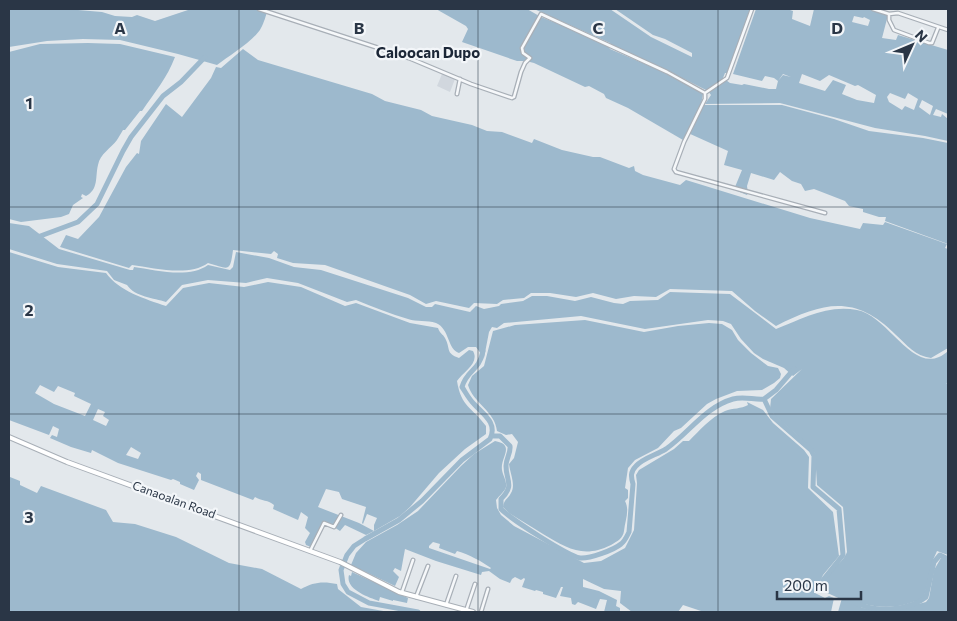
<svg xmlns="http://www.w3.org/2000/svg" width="957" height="621" viewBox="0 0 957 621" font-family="Commissioner,sans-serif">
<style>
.built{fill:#d1d7de}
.water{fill:#9db9cd;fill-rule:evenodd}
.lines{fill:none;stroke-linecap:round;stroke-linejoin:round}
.river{stroke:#9db9cd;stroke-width:5}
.street-casing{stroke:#a8afb7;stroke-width:5}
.secondary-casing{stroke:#a8afb7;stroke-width:6}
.street{stroke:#f6f8fa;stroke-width:2.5}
.secondary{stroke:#fff;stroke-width:4}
.grid{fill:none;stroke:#2a3646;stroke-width:1;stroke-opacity:0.55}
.labels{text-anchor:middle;stroke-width:4.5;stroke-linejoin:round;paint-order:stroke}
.street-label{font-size:12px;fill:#2a3646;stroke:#f3f6f9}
.quarter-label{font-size:15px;font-weight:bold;fill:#1c2737;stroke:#f3f6f9}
.grid-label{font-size:16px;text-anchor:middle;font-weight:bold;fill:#2a3646;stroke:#f3f6f9;stroke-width:4.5;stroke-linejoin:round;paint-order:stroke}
</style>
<rect width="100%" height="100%" fill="#e3e8ec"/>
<path class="built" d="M442,74L455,79L450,92L437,86Z"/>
<path class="water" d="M9,9H66L102,12L115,16L132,17L137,15L155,21L191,9H268C266,15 264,23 261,28C255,40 229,56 217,65L178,54L120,40L83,39L47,41L9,47Z
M436,9H527L541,17L606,43L610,49L659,70L703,94L701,105H782L834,119L869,131L923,138L948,143V244L885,221L886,217H879L863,212V209L849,206L845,201L814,189L805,191L801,184L792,181L780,172L774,180L751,173L747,186L748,193L747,195L737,191L739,188L735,187L742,170L724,165L728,151L688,133L683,140L628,108L606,98L604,94L589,86L585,87L534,63L526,61H517L462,42L468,29L466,26Z
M534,9H610L651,37L692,57V53L665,39L653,35L615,9H753L730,73H725L723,78L730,83L742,85L744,84L769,89H776L778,81L783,75L791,77L783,74L778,81L774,78L765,76L762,81L733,74L756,9H787L793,11L792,19L810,26L814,9H868L888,15L882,38L896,40L898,35L948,50V114L936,109L933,115L941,117L942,114L948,119V141L925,136L875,128L780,103L705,104L711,95L708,91L668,71L611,45L610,43ZM854,16L863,18L864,17L870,20L868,26L852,22ZM802,74L820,81L829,75L855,86L858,85L876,95L874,103L857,100L842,94L846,85L833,80L825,91L799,83ZM890,93L905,99L908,93L918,99L914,110L905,106L902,110L889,102L887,97ZM922,100L933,106L930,115L919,107Z
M88,43L120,44L175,57C167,78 155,92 142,111H140L125,130H123C121,133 119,137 117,140C111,148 100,154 98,165C95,177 99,189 86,196L82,194L81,197L83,198L73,205L69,214L61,217L21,222L9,219V52L40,44Z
M243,49L258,60L372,94L385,101L421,110L432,116L472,125L487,131L502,132L532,143L534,139L562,150L593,157H600L629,168L634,166L635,171L643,175L680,185L686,180L810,218L860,229L863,223L883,225L885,222L947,244L945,248L948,249V348L931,358C915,356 907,345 896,335C855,294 824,302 776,326L755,311L732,291L670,289L656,297L634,296L616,299L593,293L576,297L550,293H531L524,298L503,300L497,304L474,303L469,308L436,301L426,304L410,295L325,265L293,263L277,258L278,254L274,251L271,254L233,250C230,273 229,269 208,263C189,277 154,268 132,265L129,268L60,247L66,235L78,239L99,217L126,167L137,153L139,154L141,141L166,104L182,117L211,78L216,67L221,68Z
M9,223L29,226L59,249L130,270H133L134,267C155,270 189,279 208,265L230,270L233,267L236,252L269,258L294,267L321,270L408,298L426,307H432L435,304L470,312L476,306L484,309L499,306L501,304L523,301L532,296H547L575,301L591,297L614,303L623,304L630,301L658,300L670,292L730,294L776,329C801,319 828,304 857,310C890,316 915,381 948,351V382L946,384L948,383V555L937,551L933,560L924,597C920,600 915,601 910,603C881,613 848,602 823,587C824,570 842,566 847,552L843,507L817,485L815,453L797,435L775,416L770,409L771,399L802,369L793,376L784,368L763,359L754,353L741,339L731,324L723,321L708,320L645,329L581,316L504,323L497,328L492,327L489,332L484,358L476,347H468L459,353C447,349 450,329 436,323C427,320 417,322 408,319C391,314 373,307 356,300L347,302L298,283L267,278L246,283L208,280L182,285L166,302C154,298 135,297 127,285L114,280L107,271L57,264L9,249Z
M9,252L58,267L106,273C119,291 145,299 166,306L183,288L209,283L244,287L268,282L301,287L345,306L356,303L410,323L438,328C440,334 443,334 445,338C451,349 445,353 459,358L469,350L473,351C480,363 463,372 457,381C461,407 472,407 486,426V434L465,449L439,473L410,507L400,516L374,531V525L377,518L367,514L363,524L362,523L366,507L342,499L339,492L326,489L318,507L359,523L374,531L366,535L345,525L340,531L325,521L311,547L306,545L305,542L310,533L305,528L308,517L301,512L298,520L273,509L274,505C269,500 261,501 255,497L253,500L201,480V474L198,472L196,476L199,480L194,490L180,484V482L173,479L171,480L118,463L92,450L91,453L71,447L50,438L52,435L57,437L59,429L53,426L49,435L9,420ZM40,385L54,392L58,386L75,393L74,396L91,404L85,416L54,404L35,393ZM98,409L105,412L103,416L109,420L106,426L93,420ZM131,447L141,453L138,459L126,455Z
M585,320L644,332L678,326L709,323L722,324L732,330L738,340L751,353L768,366L778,368L781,374L780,378L774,383L762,390L737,391L716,399L707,404L681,428L674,431L658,448L635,460L628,468L625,488L628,490V498L625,501C630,510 625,521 624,531C623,538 618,541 611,545C583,559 567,548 543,534C532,527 520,520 509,513L503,507C504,499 508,499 511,493C516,485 510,473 509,464L514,458L518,442L512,434L506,435L497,431C495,411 473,403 468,385L472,376L484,366L493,331L515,325Z
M747,402L763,410L773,423L804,450L809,457L808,488L833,512L839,556L823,575L815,593L825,598L829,596L834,598L831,612H704L683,605L678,612H632L620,603L621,591L604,589L583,579V587L599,591L617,600L616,606L620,608V612H604L607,600L600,599L596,609L578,602L575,605L572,604L571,598L560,596L563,587H561L556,598L543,594V592L536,590L535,591L522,587L525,579L524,578L521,580L515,577L512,579L510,583L500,579L489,571L482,572L481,575L436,561L405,549L401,571L395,568L393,571L399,577L395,586L351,565L356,553L366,542L397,525L418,511L461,466L474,454L495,441C516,445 500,457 502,470C503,476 507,481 506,487C505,491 499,496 496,500L497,508L501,515L514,526L584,563L601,561L625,548L634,530L637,483L636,475L639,470L674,449L683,441H689C700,430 710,418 725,411C733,408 741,409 748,405ZM433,542L440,544L439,548L455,554L457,551C470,555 481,561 491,568L490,569L429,548V546Z
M10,477L20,481V485L37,493L41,486L106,510L113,522L135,524L176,537L229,563L262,569L301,589C313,582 323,581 337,584L338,589L361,607L389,612H9V478Z
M941,558L948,560V612H838L842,598L863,608L892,610L899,609L926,602L929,598L934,570Z
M352,572L408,598L407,603L393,600V601L380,597L379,601C368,597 345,589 349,575L351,576Z"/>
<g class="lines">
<path class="river" d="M35,238L78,222L97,204L123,151L131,137L163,96L181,82L205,57
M764,399L772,416L811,450L814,456L813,487L839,509L843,555L823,580L821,588C835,592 847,601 861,605C881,612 910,610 926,597L934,562L940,555L948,559
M492,436H500L510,446C511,453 506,458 506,466C506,481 515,485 501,499V509C512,520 567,555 580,558C589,559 614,550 621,544C625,541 627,536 629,532L633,484C631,477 630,472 636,466C643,458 656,455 666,449C689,433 705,407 733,399C744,396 754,400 764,399L776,390L794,369
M418,612L369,603L348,592L343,584L341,570L347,555L354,546L365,539L399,520L422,501L462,460L490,439C498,423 483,414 474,404C469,399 466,393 462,387C467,369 479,372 483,351"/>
<g class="street-casing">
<path id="street" d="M259,9L409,58L471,84L512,98L514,97L521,72L525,63L530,58L523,53L522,48L541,14L667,72L705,93
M752,9L727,78L705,93V99L684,142L674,169L676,172L825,213
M873,9L889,14L898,13L948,30
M889,14V20L894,30L929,43H932L938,28
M457,94L460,79
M310,551L324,523L334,527L341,515
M402,592L413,560
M416,597L428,566
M446,605L456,576
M466,611L475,584
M481,612L488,589"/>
</g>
<g class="secondary-casing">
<path id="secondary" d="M9,437L67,462L340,562L399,592L473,612"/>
</g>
<use href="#street" class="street"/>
<use href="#secondary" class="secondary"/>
</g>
<path class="grid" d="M239,9V612M478,9V612M718,9V612M9,207H948M9,414H948"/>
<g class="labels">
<g class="street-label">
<text transform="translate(174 500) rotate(20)" y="4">Canaoalan Road</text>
</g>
<g class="quarter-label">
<text x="428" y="58">Caloocan Dupo</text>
</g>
</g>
<g class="grid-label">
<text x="120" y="34">A</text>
<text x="359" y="34">B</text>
<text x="598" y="34">C</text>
<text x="837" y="34">D</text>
<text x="29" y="109">1</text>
<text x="29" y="316">2</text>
<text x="29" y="523">3</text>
</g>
<rect width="957" height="621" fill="none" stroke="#2a3646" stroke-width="20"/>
<g transform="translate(912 45) rotate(46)" stroke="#f3f6f9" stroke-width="4" paint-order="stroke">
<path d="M0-4L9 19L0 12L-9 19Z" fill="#2a3646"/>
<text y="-8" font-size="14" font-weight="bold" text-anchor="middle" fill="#2a3646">N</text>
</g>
<path d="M777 591v8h84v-8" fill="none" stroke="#2a3646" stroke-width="2.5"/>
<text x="784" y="591" font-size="15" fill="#2a3646" stroke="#f3f6f9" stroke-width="4" paint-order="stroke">200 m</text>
</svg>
